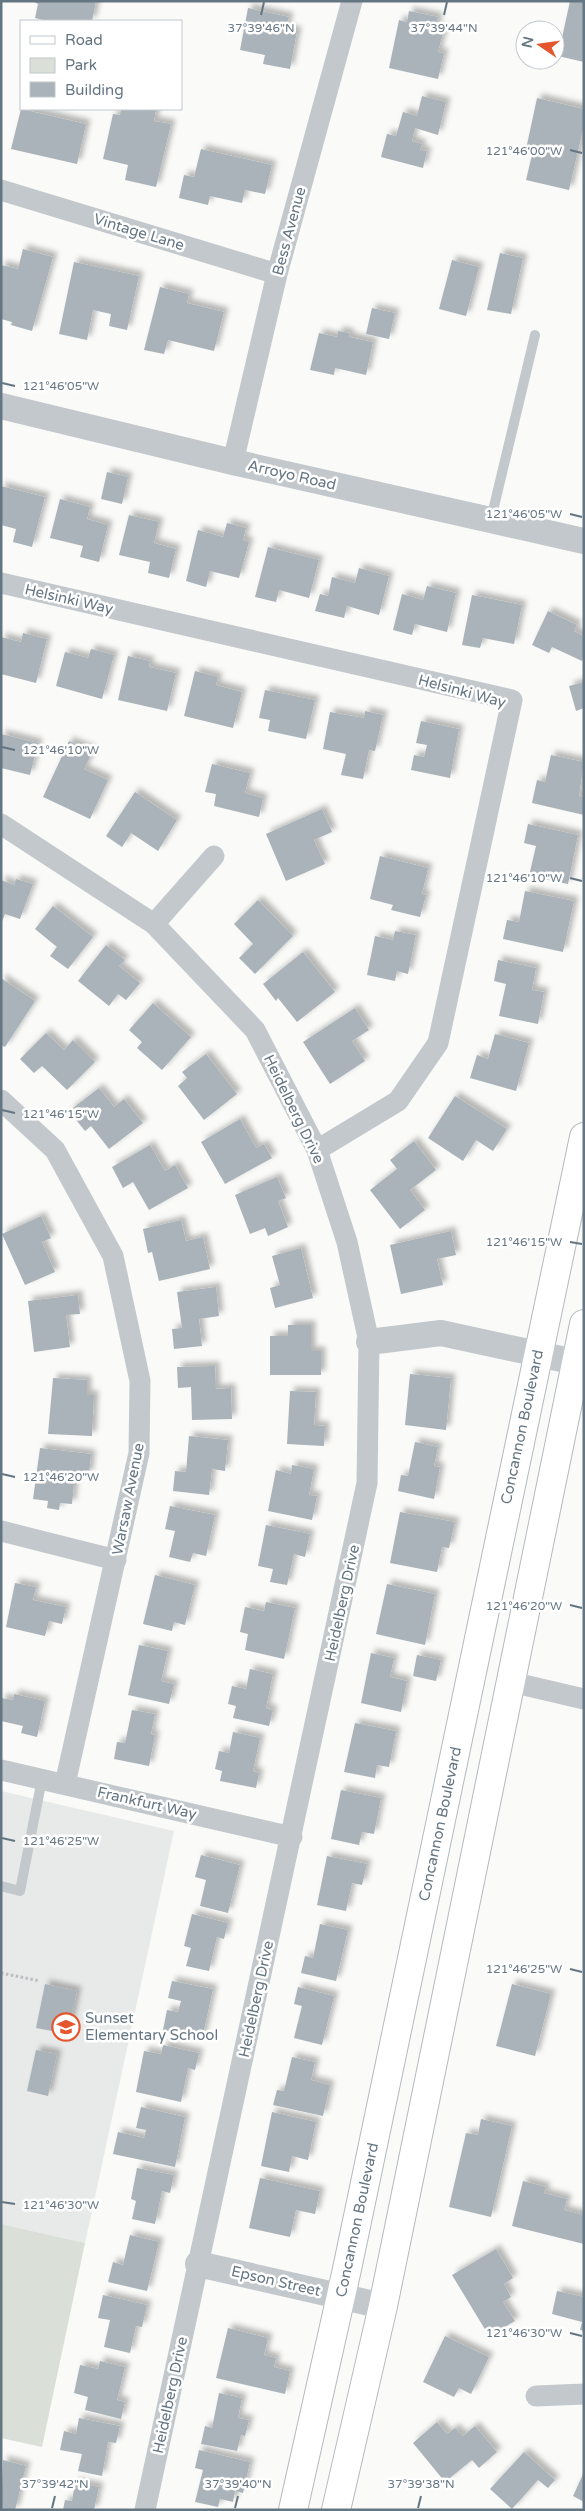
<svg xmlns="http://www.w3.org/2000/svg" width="585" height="2511" viewBox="0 0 585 2511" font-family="'Varela Round',sans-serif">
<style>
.built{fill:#e8e9e9}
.green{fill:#dadfd7}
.building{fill:#aab3b9;filter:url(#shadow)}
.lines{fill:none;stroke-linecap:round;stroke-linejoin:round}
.secondary-casing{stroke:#b3babf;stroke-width:30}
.path{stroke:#bbbfc2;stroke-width:3;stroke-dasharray:2.5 2.5;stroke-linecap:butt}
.service{stroke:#c3c8cc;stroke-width:10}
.minor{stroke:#c3c8cc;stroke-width:21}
.tertiary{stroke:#c3c8cc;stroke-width:26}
.secondary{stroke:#fff;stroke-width:28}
.ticks{fill:none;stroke:#657683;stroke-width:2}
.labels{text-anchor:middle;stroke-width:5;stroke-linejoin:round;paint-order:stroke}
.street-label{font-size:15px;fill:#657683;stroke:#fff}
.poi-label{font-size:15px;fill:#657683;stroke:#fff;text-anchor:start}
.ticks-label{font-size:12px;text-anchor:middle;fill:#657683;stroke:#fff;stroke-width:5;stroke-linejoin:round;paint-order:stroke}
</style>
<defs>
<filter id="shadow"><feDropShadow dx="4.5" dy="-4.5" stdDeviation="2.5" flood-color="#0004"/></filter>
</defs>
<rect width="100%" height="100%" fill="#fafaf8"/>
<path class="built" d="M1,1791L174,1831L85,2243L1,2224Z"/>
<path class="green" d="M1,2224L85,2243L42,2447L1,2438Z"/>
<path class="building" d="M32,1H96L92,21H47L35,18L38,4Z
M570,1H584V62L558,56Z
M248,8L289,17L286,29L297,31L290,69L263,64L265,55L240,50Z
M409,11L438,17L436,28L444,29L438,52L444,53L438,79L389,68L399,20L407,22Z
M422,96L446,102L438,135L415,128L412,141L422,144L420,150L427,151L423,168L381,157L387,134L396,136L403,112L417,116Z
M537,98L584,109V125L569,190L526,180L532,155L525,154Z
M21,109L86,124L77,164L11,149Z
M121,109H156L154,121L171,124L156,187L125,180L128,165L103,159L113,114L120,115Z
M201,149L272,165L265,194L245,190L242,203L210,196L208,205L179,198L184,175L194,177Z
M23,249L53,257L32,331L11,325L12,322L1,319V265L18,269Z
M500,253L523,258L511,314L487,310Z
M452,260L479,267L466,316L439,309Z
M74,262L139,276L127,330L109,326L111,314L93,310L87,340L59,334Z
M160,287L189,294L187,303L224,312L214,351L168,340L164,354L144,350Z
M372,308L395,313L389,339L366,334Z
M338,331L350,333L349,337L373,342L366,375L335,368L334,375L310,370L319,333L337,337Z
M107,472L128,477L122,504L101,499Z
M1,486L45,497L32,547L13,542L16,529L1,525Z
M60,499L90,507L87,519L108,525L99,562L80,557L83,546L50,538Z
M129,515L159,522L154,543L176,549L169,578L148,573L150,562L119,555Z
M227,523L246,528L243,540L249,542L239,578L210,571L206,587L186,581L198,530L223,537Z
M268,547L319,560L309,598L279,590L276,602L255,597Z
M359,568L389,576L379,615L347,606L344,618L315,611L320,594L328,596L332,577L355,583Z
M427,586L456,593L447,632L415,624L412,635L393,630L402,594L423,600Z
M472,595L522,605L514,644L483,638L480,648L462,645Z
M548,611L577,625L574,631L584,636V656L582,661L552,647L549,653L532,645Z
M23,633L47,639L36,683L1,674V637L21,642Z
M91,649L114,655L102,699L56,686L65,652L88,658Z
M128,656L150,661L149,667L176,673L167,711L118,700Z
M195,671L218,677L216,685L242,692L233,728L184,716Z
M584,682V708L576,711L569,686Z
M265,690L315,700L306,739L268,731L270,720L259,718Z
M365,711L383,715L375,751L369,750L363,779L341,775L346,754L323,749L330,712L364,718Z
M421,721L459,729L450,778L411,770L414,755L424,757L427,745L416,743Z
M1,734L38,743L30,775L1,768Z
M69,741L93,751L84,769L108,780L90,819L43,797Z
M551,755L584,762L579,796L584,797V815L532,803L537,780L545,782Z
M212,764L250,773L245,793L263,798L259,817L214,806L216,794L205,792Z
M135,792L177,820L158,851L131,833L122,847L106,836Z
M322,809L332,832L314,840L325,864L286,881L266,834Z
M528,824L578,835L568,884L529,876L536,846L524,843Z
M380,856L428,868L422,894L426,895L420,917L391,910L393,905L370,899Z
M16,879L33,884L20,919L5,914L1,924V880L14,885Z
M525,891L574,901L563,952L503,939L507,920L519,922Z
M258,900L293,936L255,974L239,958L253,944L234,924Z
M53,906L93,937L68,969L50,956L57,947L35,929Z
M395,931L416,935L408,974L397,971L395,981L367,975L375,936L393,940Z
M106,945L125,960L119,966L140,983L126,1000L118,994L109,1006L78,981Z
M303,952L335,992L297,1022L278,998L276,1001L263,984Z
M498,960L536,968L532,990L544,992L538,1024L499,1016L506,984L494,981Z
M1,978L35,1001L5,1047L1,1045Z
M153,1003L191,1037L162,1070L137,1048L142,1042L129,1030Z
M355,1008L369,1030L352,1041L365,1061L330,1084L303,1042Z
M46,1033L64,1050L73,1040L95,1062L67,1090L42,1066L34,1073L20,1059Z
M495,1034L529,1043L516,1091L470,1078L477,1055L488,1059Z
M206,1054L237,1094L204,1120L178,1086L187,1078L182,1072Z
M99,1088L114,1107L124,1099L143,1123L109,1149L91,1126L85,1131L69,1111Z
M455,1096L507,1129L493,1151L476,1140L463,1161L428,1138Z
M240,1119L256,1148L264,1144L272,1158L225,1184L201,1142Z
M414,1141L436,1170L410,1190L425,1210L400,1229L370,1190L397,1169L390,1160Z
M150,1145L165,1171L175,1165L188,1188L149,1210L133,1182L123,1188L112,1167Z
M277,1177L286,1198L278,1201L288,1227L268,1236L265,1228L250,1234L235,1195Z
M41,1216L51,1238L42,1242L55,1272L25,1285L2,1234Z
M181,1220L186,1241L203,1237L210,1269L159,1281L152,1252L148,1253L143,1229Z
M451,1231L456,1255L437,1259L443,1285L401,1294L390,1245Z
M301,1248L313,1298L275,1308L270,1288L280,1285L272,1256Z
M216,1287L219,1316L199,1319L202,1346L174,1349L172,1329L182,1328L177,1292Z
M78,1295L80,1314L66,1315L70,1347L34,1352L28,1301Z
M288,1325H311V1351H321V1375H270V1336H288Z
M215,1366L216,1389L231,1388L232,1419L192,1420L191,1387L178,1388L177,1367Z
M410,1374L451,1378L446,1430L405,1425Z
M53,1378L87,1380V1395H94L92,1436L48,1434Z
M290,1391L316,1392L314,1425L325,1426L324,1446L287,1444Z
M189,1436L228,1440L225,1471L212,1469L209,1495L173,1491L175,1471L186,1472Z
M415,1442L438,1447L434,1466L440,1467L434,1499L398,1491L401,1475L408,1476Z
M40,1448L91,1454L89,1475L75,1473L72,1504L60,1503L59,1510L47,1508L48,1501L33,1499Z
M292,1465L314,1469L309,1495L317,1496L312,1520L268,1511L276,1470L291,1474Z
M170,1506L215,1515L206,1556L193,1553L190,1562L169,1557L175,1531L165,1529Z
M400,1512L455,1522L449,1548L442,1547L437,1572L390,1563Z
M266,1525L310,1534L305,1557L294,1554L287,1585L270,1582L273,1569L258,1566Z
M155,1575L195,1585L185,1625L174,1622L172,1631L143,1624Z
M15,1583L36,1587L33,1600L66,1607L62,1624L49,1621L45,1636L6,1627Z
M387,1584L435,1594L425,1645L376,1634Z
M266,1602L295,1608L284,1659L245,1650L248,1634L240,1632L245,1607L264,1611Z
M139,1645L168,1651L161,1681L174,1684L169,1704L128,1695Z
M371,1653L394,1658L390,1677L407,1681L401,1712L361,1703Z
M417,1655L441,1660L436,1681L413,1676Z
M250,1669L273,1674L266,1708L273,1710L269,1726L233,1718L236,1706L228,1704L232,1686L246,1689Z
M14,1694L45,1701L37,1737L21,1733L23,1726L1,1721V1698L13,1700Z
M132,1710L155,1714L151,1734L155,1735L149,1766L114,1759L117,1742L125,1743Z
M355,1723L396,1731L389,1767L377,1765L375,1778L344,1772Z
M233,1732L260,1738L253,1771L259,1773L256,1788L220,1781L222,1771L215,1769L219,1751L229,1753Z
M341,1790L381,1798L374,1834L362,1832L359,1845L331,1839Z
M201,1855L240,1865L228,1913L200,1906L206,1880L195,1877Z
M327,1856L367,1864L362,1885L352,1883L346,1911L317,1905Z
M192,1914L228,1923L224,1939L217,1937L209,1971L186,1966L191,1948L184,1946Z
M320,1924L348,1930L336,1981L301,1973L305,1956L313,1958Z
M172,1981L213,1989L202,2039L163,2030L167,2010L178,2012L181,2001L168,1998Z
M45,1984L77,1991L68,2034L36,2028Z
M512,1984L551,1994L535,2056L496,2046Z
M298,1987L334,1996L322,2045L294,2038L302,2006L294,2004Z
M163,2045L199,2053L195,2070L188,2068L181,2102L136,2092L144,2051L161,2054Z
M36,2050L57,2054L48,2096L27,2091Z
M292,2057L315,2062L311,2080L330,2085L323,2116L273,2105L277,2090L284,2091Z
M141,2107L185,2117L175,2167L113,2154L118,2132L144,2138L146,2130L136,2128Z
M272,2112L316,2122L308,2160L292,2156L289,2172L261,2166Z
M481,2119L512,2126L491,2217L449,2207L466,2133L478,2135Z
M137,2168L174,2175L170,2193L162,2191L155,2224L132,2219L136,2201L131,2199Z
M260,2178L320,2191L315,2214L296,2210L290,2237L249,2228Z
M523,2181L546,2187L544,2193L567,2199L564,2210L584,2215V2244L512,2226Z
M130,2235L159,2242L147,2291L108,2282L113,2262L123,2265Z
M496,2249L513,2278L504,2284L511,2297L503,2302L515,2321L489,2336L452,2275Z
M557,2291L584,2297V2331L580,2330L582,2322L552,2314Z
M103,2295L147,2305L142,2327L136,2326L130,2353L104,2347L110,2320L98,2318Z
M228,2328L268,2338L264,2355L276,2358L274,2367L290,2371L285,2394L216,2378Z
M445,2336L489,2357L471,2394L459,2388L454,2397L423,2382Z
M100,2361L125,2367L117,2400L125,2402L121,2419L85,2410L88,2397L74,2393L80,2365L98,2369Z
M219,2393L242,2398L238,2418L249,2420L245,2436L241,2435L237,2451L201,2444L205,2426L212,2428Z
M79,2418L120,2426L116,2443L108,2442L102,2476L78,2471L82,2454L60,2450L64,2431L76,2434Z
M437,2422L447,2434L455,2428L463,2436L475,2426L497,2452L479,2468L472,2460L445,2482L413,2443Z
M199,2450L250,2462L243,2493L235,2491L233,2502L220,2499L218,2507L195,2502L203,2470L195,2468Z
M524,2452L555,2480L548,2488L538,2480L512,2509L490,2489Z
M3,2460L26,2466L15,2510H1Z
M584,2472V2502L573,2496Z
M75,2482L99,2487L94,2510H63L65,2500L72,2501Z"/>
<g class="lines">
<g class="secondary-casing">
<path id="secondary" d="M293,2510L347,2269L584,1137
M336,2510L383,2306L584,1324"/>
</g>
<path class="path" d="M1,1973L40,1981"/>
<path class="service" d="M491,519L535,335
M1,1886L20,1891L42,1779"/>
<path class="minor" d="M1,190L277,274
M233,462L277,274L352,1
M1,583L512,700L438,1043L398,1101L317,1150
M1,824L154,924L255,1030L317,1150L347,1242L369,1342L367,1483L145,2510
M154,924L214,856
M1,1100L55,1150L113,1256L140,1381L139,1453L65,1784
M1,1531L116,1560
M511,1682L584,1699
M1,1770L292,1837
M536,2396L584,2394"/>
<path class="tertiary" d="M1,406L233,462L584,541
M369,1342L441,1333L575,1362
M198,2264L383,2306"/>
<use href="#secondary" class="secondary"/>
</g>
<path class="ticks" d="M261,15L264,2M444,15L447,2M570,150L582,153M2,383L15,386M570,514L582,517M2,747L15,750M570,878L582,881M2,1110L15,1113M570,1242L582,1244M2,1474L15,1477M570,1605L582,1608M2,1838L15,1841M570,1969L582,1972M2,2202L15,2204M570,2333L582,2336M52,2508L55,2496M235,2508L238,2496M418,2508L421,2496"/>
<defs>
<g id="school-ring" transform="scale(1.4375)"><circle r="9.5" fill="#fff" stroke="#e4572e" stroke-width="1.5"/><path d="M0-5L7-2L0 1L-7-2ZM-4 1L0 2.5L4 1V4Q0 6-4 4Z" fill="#e4572e"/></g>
</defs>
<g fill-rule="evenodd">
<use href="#school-ring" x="66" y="2027"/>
</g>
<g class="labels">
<g class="street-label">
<text transform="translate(289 231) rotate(-75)" y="5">Bess Avenue</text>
<text transform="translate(139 232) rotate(17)" y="5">Vintage Lane</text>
<text transform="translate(292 475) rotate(13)" y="5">Arroyo Road</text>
<text transform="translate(69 599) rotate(13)" y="5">Helsinki Way</text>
<text transform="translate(462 691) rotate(15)" y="5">Helsinki Way</text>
<text transform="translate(294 1109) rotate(64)" y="5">Heidelberg Drive</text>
<text transform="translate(522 1427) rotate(-78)" y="5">Concannon Boulevard</text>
<text transform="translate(128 1499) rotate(-79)" y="5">Warsaw Avenue</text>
<text transform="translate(342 1603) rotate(-78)" y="5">Heidelberg Drive</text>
<text transform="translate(147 1803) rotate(13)" y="5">Frankfurt Way</text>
<text transform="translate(440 1824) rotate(-78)" y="5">Concannon Boulevard</text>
<text transform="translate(256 1999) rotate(-78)" y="5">Heidelberg Drive</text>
<text transform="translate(357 2220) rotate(-78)" y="5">Concannon Boulevard</text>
<text transform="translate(276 2281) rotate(13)" y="5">Epson Street</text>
<text transform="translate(170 2395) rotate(-78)" y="5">Heidelberg Drive</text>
</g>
<g class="poi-label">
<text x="85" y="2023">Sunset<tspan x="85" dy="17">Elementary School</tspan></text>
</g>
</g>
<g class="ticks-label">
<text x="261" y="32">37°39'46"N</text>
<text x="444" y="32">37°39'44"N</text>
<text x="524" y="155">121°46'00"W</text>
<text x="61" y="390">121°46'05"W</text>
<text x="524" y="518">121°46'05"W</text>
<text x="61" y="754">121°46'10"W</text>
<text x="524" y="882">121°46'10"W</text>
<text x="61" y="1118">121°46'15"W</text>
<text x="524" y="1246">121°46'15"W</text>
<text x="61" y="1481">121°46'20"W</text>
<text x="524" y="1610">121°46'20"W</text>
<text x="61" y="1845">121°46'25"W</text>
<text x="524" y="1973">121°46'25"W</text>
<text x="61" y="2209">121°46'30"W</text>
<text x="524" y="2337">121°46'30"W</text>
<text x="55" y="2488">37°39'42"N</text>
<text x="238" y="2488">37°39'40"N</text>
<text x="421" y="2488">37°39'38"N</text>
</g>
<rect width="585" height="2511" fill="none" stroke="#657683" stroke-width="5"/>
<rect x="20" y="20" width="162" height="90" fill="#ffffff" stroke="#c1c8cd"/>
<rect x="30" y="36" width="25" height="8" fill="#ffffff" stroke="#c1c8cd"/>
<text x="65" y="45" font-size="15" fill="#657683">Road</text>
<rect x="30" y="58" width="25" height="15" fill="#dadfd7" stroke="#c1c8cd"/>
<text x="65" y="70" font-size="15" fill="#657683">Park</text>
<rect x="30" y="82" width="25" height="15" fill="#aab3b9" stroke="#c1c8cd"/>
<text x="65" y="95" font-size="15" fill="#657683">Building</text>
<g transform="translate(540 45) rotate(283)"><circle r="24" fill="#ffffff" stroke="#c1c8cd"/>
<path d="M0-4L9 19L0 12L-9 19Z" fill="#e4572e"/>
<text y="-8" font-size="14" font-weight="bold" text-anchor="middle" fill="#657683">N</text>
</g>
</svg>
